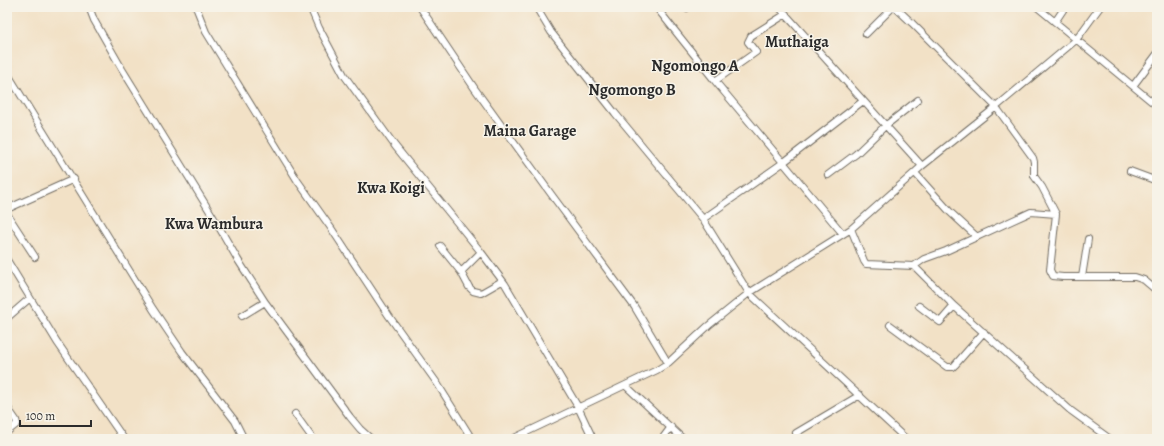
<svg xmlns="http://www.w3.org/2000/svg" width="1164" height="446" viewBox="0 0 1164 446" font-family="Alegreya,serif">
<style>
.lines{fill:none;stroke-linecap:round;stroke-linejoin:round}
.minor-casing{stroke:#716b61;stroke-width:8}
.minor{stroke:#fff;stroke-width:6}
.labels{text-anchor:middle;stroke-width:3;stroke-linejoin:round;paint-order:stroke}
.quarter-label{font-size:16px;font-weight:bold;fill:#2b2b2b;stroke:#f7f3e8}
</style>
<rect width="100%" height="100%" fill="#f7f3e8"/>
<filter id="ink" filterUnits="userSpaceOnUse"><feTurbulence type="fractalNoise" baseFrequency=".025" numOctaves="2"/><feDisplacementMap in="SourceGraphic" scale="8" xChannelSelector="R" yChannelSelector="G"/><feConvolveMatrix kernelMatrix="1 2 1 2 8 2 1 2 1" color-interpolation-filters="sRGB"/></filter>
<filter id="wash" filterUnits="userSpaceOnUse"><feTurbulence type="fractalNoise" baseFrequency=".012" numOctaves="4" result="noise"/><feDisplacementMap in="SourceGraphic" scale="16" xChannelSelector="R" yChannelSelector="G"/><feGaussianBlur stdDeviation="0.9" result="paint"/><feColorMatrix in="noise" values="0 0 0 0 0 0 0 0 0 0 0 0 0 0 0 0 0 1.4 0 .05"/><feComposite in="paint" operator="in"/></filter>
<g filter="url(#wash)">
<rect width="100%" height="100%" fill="#f2e1c6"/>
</g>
<g filter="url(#ink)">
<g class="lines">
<g class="minor-casing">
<path id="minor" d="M89,7L94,20L122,69L212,215L238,260L265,302
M196,7L206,32L297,180L331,228L389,316L437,383L472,439
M310,7L319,28L344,75L395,146L481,252L505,284L578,407L593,439
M420,7L475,89L551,194L634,306L668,363
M536,7L551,32L615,113L703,219L784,162L863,101
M656,7L715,81L843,234
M686,7L687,8
M779,7L922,166
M895,7L912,23L996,107L1033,158L1034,162V176L1042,187L1056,214L1050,270L1053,276L1063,277H1135L1144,280L1157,291
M1037,7L1157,106
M1055,22L1065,7
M866,34L893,7
M7,69L9,76L153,309L182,352L235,421L244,439
M715,81L756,52L748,42L751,36L786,14
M1133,86L1157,54
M1130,171L1157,181
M915,173L950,212L977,237
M828,175L856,154L885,126L918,100
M7,209L74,179
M7,214L35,257
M703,219L749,293L906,439
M851,229L864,261L866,264L914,266L954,306L1070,410L1110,439
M440,246L461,272L469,287L473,291L481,293L502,281
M7,260L57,342L124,439
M914,266L924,259L946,251L1031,212L1056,214
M461,272L481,252
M1082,277L1088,239
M919,306L940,322L954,306
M242,316L265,302L350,417L360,429L371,439
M7,318L30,298
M890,325L947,367H953L955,365L984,332
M626,386L683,439
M7,407L16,420L17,424L7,432
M295,414L313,439
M796,433L860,395
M512,439L657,370L668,363L708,326L749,293L851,229L922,166L996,107L1076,40L1100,7
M662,439L671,427"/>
</g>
<use href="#minor" class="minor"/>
</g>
</g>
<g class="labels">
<g class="quarter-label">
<text x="797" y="47">Muthaiga</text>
<text x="695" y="71">Ngomongo A</text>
<text x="632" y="95">Ngomongo B</text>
<text x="530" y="136">Maina Garage</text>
<text x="391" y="193">Kwa Koigi</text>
<text x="214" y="229">Kwa Wambura</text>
</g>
</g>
<rect width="1164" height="446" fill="none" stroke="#f7f3e8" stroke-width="24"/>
<path d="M20 420v6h71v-6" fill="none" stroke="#2b2b2b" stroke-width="2"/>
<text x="26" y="420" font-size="12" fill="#2b2b2b" stroke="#f7f3e8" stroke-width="3" paint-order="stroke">100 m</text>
</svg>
